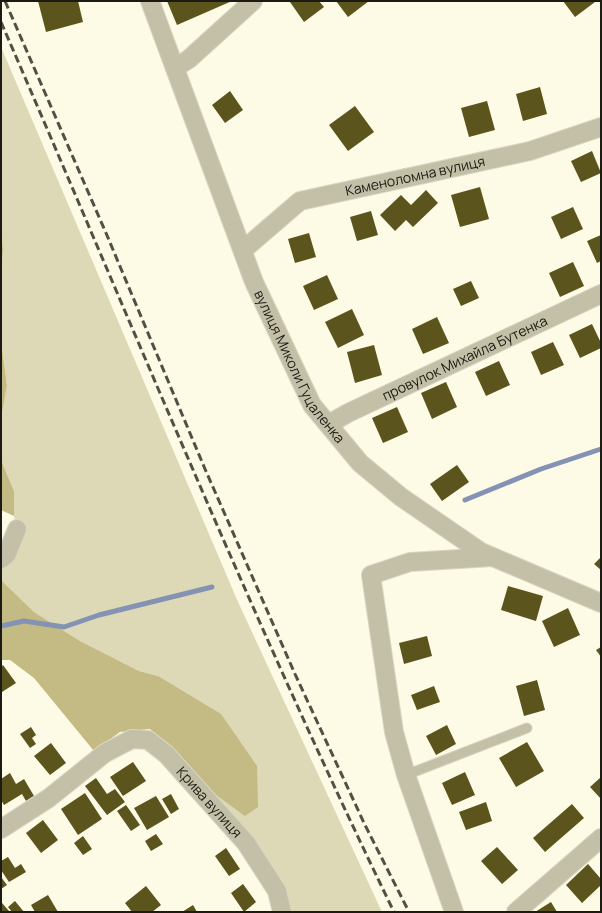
<svg xmlns="http://www.w3.org/2000/svg" width="602" height="913" viewBox="0 0 602 913" font-family="Manrope,sans-serif">
<style>
.green{fill:#ddd8b5}
.forest{fill:#c3bb83}
.lines{fill:none;stroke-linecap:round;stroke-linejoin:round}
.stream{stroke:#8493b4;stroke-width:5}
.building{fill:#5c541d}
.lane-casing{stroke:#d9d6c4;stroke-width:11}
.street-casing{stroke:#d9d6c4;stroke-width:20}
.lane{stroke:#c3c0a7;stroke-width:9}
.street{stroke:#c3c0a7;stroke-width:18}
.rail{stroke:#515045;stroke-width:3;stroke-dasharray:8 4;stroke-linecap:butt}
.labels{text-anchor:middle;stroke-width:4;stroke-linejoin:round;paint-order:stroke}
.street-label{font-size:14px;fill:#1b1a13;stroke:#fdfae6}
</style>
<rect width="100%" height="100%" fill="#fdfae6"/>
<path class="green" d="M1,47L238,602L382,912H290L212,792L158,676L139,671L80,641L34,612L1,580V566L17,529L14,516V491L1,460V419L7,384L1,342V289L3,249L1,222Z"/>
<path class="forest" d="M1,222L3,249L1,289Z
M1,342L7,385L1,419Z
M1,460L14,491V516L1,510Z
M1,580L34,612L80,641L139,671L158,676L221,714L257,766L258,807L245,816L212,792L168,745L150,729L120,732L94,751L34,678L10,660H1Z"/>
<g class="lines">
<path class="stream" d="M465,500L541,469L601,449
M1,626L24,621L64,627L99,615L212,587"/>
</g>
<path class="building" d="M38,1H78L83,22L46,32Z
M167,1H232L177,25Z
M290,1H319L324,7L304,22L290,2Z
M336,1H369L348,17Z
M563,1H594L595,2L575,17Z
M540,87L547,114L523,121L516,94Z
M230,91L243,110L225,123L212,105Z
M487,101L495,130L469,137L461,108Z
M355,106L374,132L348,151L329,125Z
M592,151L601,173L581,182L571,161Z
M480,187L489,219L460,227L451,195Z
M426,190L438,203L413,227L406,220L395,231L380,215L401,195L411,205Z
M573,207L583,229L561,239L551,217Z
M371,211L378,235L357,241L350,217Z
M309,233L316,257L295,263L288,239Z
M601,235V261L597,263L587,241Z
M573,262L584,286L560,297L549,273Z
M327,275L338,299L314,310L303,286Z
M471,281L479,298L461,306L453,289Z
M352,309L364,335L338,348L325,322Z
M437,317L449,343L423,354L412,329Z
M592,324L601,343V348L580,358L569,335Z
M553,342L564,365L541,375L531,352Z
M374,345L382,375L355,383L347,352Z
M499,361L510,385L486,396L475,372Z
M446,382L457,407L432,419L421,393Z
M397,407L408,432L383,443L372,418Z
M457,465L469,482L442,501L430,484Z
M601,557V570L594,564Z
M508,586L543,596L536,621L501,610Z
M568,608L580,635L554,647L542,621Z
M427,636L432,656L404,664L399,643Z
M601,647V657L596,650Z
M3,665L16,683L2,692L1,691V667Z
M537,680L545,710L524,716L516,686Z
M434,686L440,702L417,710L411,695Z
M447,725L456,744L436,755L426,736Z
M31,727L36,735L32,738L36,744L30,748L20,734Z
M527,742L544,771L516,787L499,758Z
M51,743L66,763L50,775L34,756Z
M133,762L146,781L123,796L110,777Z
M465,772L475,795L452,805L442,783Z
M10,773L16,784L24,779L34,796L26,801L22,794L4,805L1,800V779Z
M601,777V799L590,787Z
M96,778L107,794L115,789L125,802L107,815L85,786Z
M85,793L102,819L78,835L61,809Z
M171,794L179,809L171,814L162,799Z
M156,796L169,817L147,830L134,808Z
M486,802L492,821L466,830L459,812Z
M572,804L584,818L545,852L533,838Z
M126,805L140,825L131,831L117,811Z
M43,820L58,840L41,853L26,833Z
M156,834L163,844L151,851L145,841Z
M83,836L92,849L83,855L74,843Z
M497,847L518,870L502,884L481,861Z
M226,848L240,869L229,876L215,856Z
M8,857L15,868L21,864L26,872L9,882L1,870V861Z
M588,864L601,879V885L582,903L566,885Z
M1,877L7,885L1,889Z
M243,884L256,902L244,912L231,893Z
M146,886L161,905L152,912H132L125,903Z
M48,895L58,912H35L31,905Z
M15,901L24,912H12L8,907Z
M551,902L557,912H535Z
M2,903L9,911L7,912H1V904Z
M193,905L197,912H182Z"/>
<g class="lines">
<g class="lane-casing">
<path id="lane" d="M406,775L527,728"/>
</g>
<g class="street-casing">
<g id="street">
<path id="s1" d="M150,1L254,282L312,405L360,463L401,497L481,552L601,603"/>
<path d="M175,68L189,59L253,1"/>
<path id="s2" d="M243,250L300,201L530,151L601,127"/>
<path id="s3" d="M329,424L348,413L601,294"/>
<path d="M1,559L7,554L17,529"/>
<path id="s4" d="M1,829L49,798L105,753L132,739L148,740L166,754L246,843L277,891L282,912"/>
<path d="M454,912L406,775L394,732L371,575L410,562L492,557"/>
<path d="M516,912L601,838"/>
</g>
</g>
<use href="#lane" class="lane"/>
<use href="#street" class="street"/>
<path class="rail" d="M5,1L106,233L205,469L295,674L365,825L409,912
M1,22C130,319 252,620 394,912"/>
</g>
<g class="labels">
<g class="street-label">
<text dy="5" stroke="none"><textPath href="#s2" startOffset="193">Каменоломна вулиця</textPath></text>
<text dy="5" stroke="none"><textPath href="#s3" startOffset="151">провулок Михайла Бутенка</textPath></text>
<text dy="5" stroke="none"><textPath href="#s1" startOffset="396">вулиця Миколи Гуцаленка</textPath></text>
<text dy="5" stroke="none"><textPath href="#s4" startOffset="263">Крива вулиця</textPath></text>
</g>
</g>
<rect width="602" height="913" fill="none" stroke="#1b1a13" stroke-width="4"/>
</svg>
